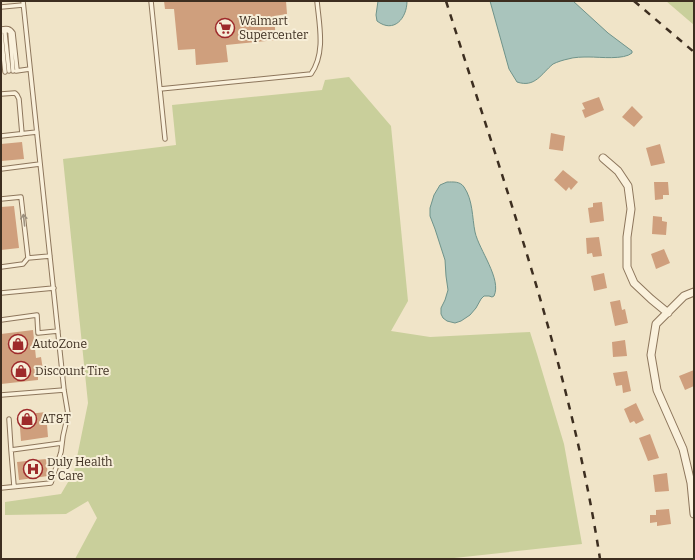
<svg xmlns="http://www.w3.org/2000/svg" width="695" height="560" viewBox="0 0 695 560" font-family="Bitter,serif">
<style>
.green{fill:#c9cf9b}
.water{fill:#a9c4bc;stroke:#6f938a}
.building{fill:#cf9f7d}
.lines{fill:none;stroke-linecap:round;stroke-linejoin:round}
.lane-casing{stroke:#8d765c;stroke-width:5.5}
.street-casing{stroke:#8d765c;stroke-width:9}
.lane{stroke:#faf1dc;stroke-width:3.5}
.street{stroke:#faf1dc;stroke-width:7}
.rail{stroke:#3d2e20;stroke-width:2.5;stroke-dasharray:7 7;stroke-linecap:butt}
.oneway{stroke:#9c907e}
.labels{text-anchor:middle;stroke-width:4;stroke-linejoin:round;paint-order:stroke}
.poi-label{font-size:12px;fill:#3d2e20;stroke:#f7eed8;text-anchor:start}
</style>
<rect width="100%" height="100%" fill="#f0e4c8"/>
<path class="green" d="M666,1H694V25Z
M349,77L391,126L408,301L391,331L430,337L530,332L537,354L564,444L582,544L445,559H75L97,518L88,501L66,514L5,515V502L61,494L74,472L88,403L63,159L176,145L172,105L322,90L325,80Z"/>
<path class="water" d="M378,1H407C407,18 394,34 377,21L376,15Z
M490,1H573L608,33L632,51V53C624,60 600,57 589,57C583,57 574,57 568,59C563,60 557,62 553,64C541,74 535,88 517,82L509,69Z
M447,182C453,182 460,181 464,187C473,200 472,217 475,232C479,250 502,279 494,296L492,297L489,296H484L481,299L476,308L470,315L461,321L455,323L447,321L443,318L441,314V308L445,300L448,290L446,276L445,260L435,229L430,216V208L434,195L440,185Z"/>
<path class="building" d="M164,1H286L287,14L274,16L276,40L226,45L228,62L196,65L195,49L178,50L174,9H165Z
M599,97L604,110L585,118L582,110L585,109L582,103Z
M632,106L643,117L634,127L622,117Z
M551,133L565,136L563,151L549,149Z
M22,142L24,159L1,161V144Z
M660,144L665,163L651,166L646,148Z
M563,170L578,182L571,190L569,187L566,191L554,180Z
M654,182H668L669,195H663V199L655,200Z
M602,202L604,221L590,223L588,208L593,207V203Z
M14,206L19,248L1,250V207Z
M653,216L662,217V221L667,222L666,235L652,234Z
M599,237L602,256L593,257L592,253L587,254L586,238Z
M664,249L670,263L656,269L651,254Z
M604,273L607,288L594,291L591,276Z
M620,300L622,310L625,309L628,323L615,326L610,302Z
M33,330L36,358L41,357L43,370L38,371V380L1,384V334Z
M625,340L627,356L613,357L612,342Z
M694,370V386L685,390L679,376Z
M627,371L631,391L623,393L622,385L616,386L613,373Z
M636,403L644,420L636,424L634,421L630,423L624,409Z
M46,412L48,437L21,441L19,415Z
M650,434L659,458L648,461L639,438Z
M46,459L48,476L19,480L17,462Z
M667,473L669,491L655,492L653,475Z
M669,509L671,524L657,526V522L650,523V515H656V510Z"/>
<g class="lines">
<g class="lane-casing">
<path id="lane" d="M151,1L165,139
M1,7L23,5
M1,29C7,28 10,28 13,33L17,70
M1,29L5,32V34L9,71
M5,29L10,32L13,71
M1,33L5,72
M16,71L30,69
M160,89L311,74C326,53 319,24 317,1
M1,94L15,93L17,95L19,99L22,134
M1,136L37,132
M1,169L40,164
M1,199L21,197L28,258
M1,267L23,264L28,258L50,256
M1,293L54,288
M1,320L37,315L38,333L58,331
M1,395L64,390
M9,419L11,450
M14,486L11,450L62,443
M1,488L51,483L61,452L63,436L68,414L64,390L23,1"/>
</g>
<g class="street-casing">
<path id="street" d="M603,158L618,171L628,186L631,209L627,237V267L634,283L651,299L668,313
M694,292L684,296L656,324L651,355L657,390L683,449L691,483L694,514"/>
</g>
<use href="#lane" class="lane"/>
<use href="#street" class="street"/>
<path class="rail" d="M446,1C504,184 571,369 600,559
M634,1L694,52"/>
</g>
<defs><path id="oneway-shaft" d="M-6 0H5M1.5-3L5.5 0L1.5 3" fill="none" stroke-width="1.6" stroke-linecap="round" stroke-linejoin="round"/></defs>
<use class="oneway" href="#oneway-shaft" transform="translate(24 220) rotate(-96)"/>
<defs>
<g id="supermarket-ring" transform="scale(1)"><circle r="9.5" fill="#f7eed8" stroke="#9e2a2b" stroke-width="1.5"/><path d="M-6-5.5h2.5l.6 2H6L4.5 2H-2.5L-4.4-4H-6ZM-1.5 3.2a1.3 1.3 0 1 0 .1 0ZM3 3.2a1.3 1.3 0 1 0 .1 0Z" fill="#9e2a2b"/></g>
<g id="shop-ring" transform="scale(1)"><circle r="9.5" fill="#f7eed8" stroke="#9e2a2b" stroke-width="1.5"/><path d="M-5-2.5h2.3a2.7 3.5 0 0 1 5.4 0H5L5.5 6h-11ZM-1.5-2.5h3a1.5 2.3 0 0 0-3 0Z" fill="#9e2a2b"/></g>
<g id="hospital-ring" transform="scale(1)"><circle r="9.5" fill="#f7eed8" stroke="#9e2a2b" stroke-width="1.5"/><path d="M-5-5h3v3.5h4V-5h3V5h-3V1.5h-4V5h-3Z" fill="#9e2a2b"/></g>
</defs>
<g fill-rule="evenodd">
<use href="#supermarket-ring" x="225" y="28"/>
<use href="#shop-ring" x="18" y="344"/>
<use href="#shop-ring" x="21" y="371"/>
<use href="#shop-ring" x="27" y="419"/>
<use href="#hospital-ring" x="33" y="469"/>
</g>
<g class="labels">
<g class="poi-label">
<text x="239" y="25">Walmart<tspan x="239" dy="14">Supercenter</tspan></text>
<text x="32" y="348">AutoZone</text>
<text x="35" y="375">Discount Tire</text>
<text x="41" y="423">AT&amp;T</text>
<text x="47" y="466">Duly Health<tspan x="47" dy="14">&amp; Care</tspan></text>
</g>
</g>
<rect width="695" height="560" fill="none" stroke="#3d2e20" stroke-width="4"/>
</svg>
